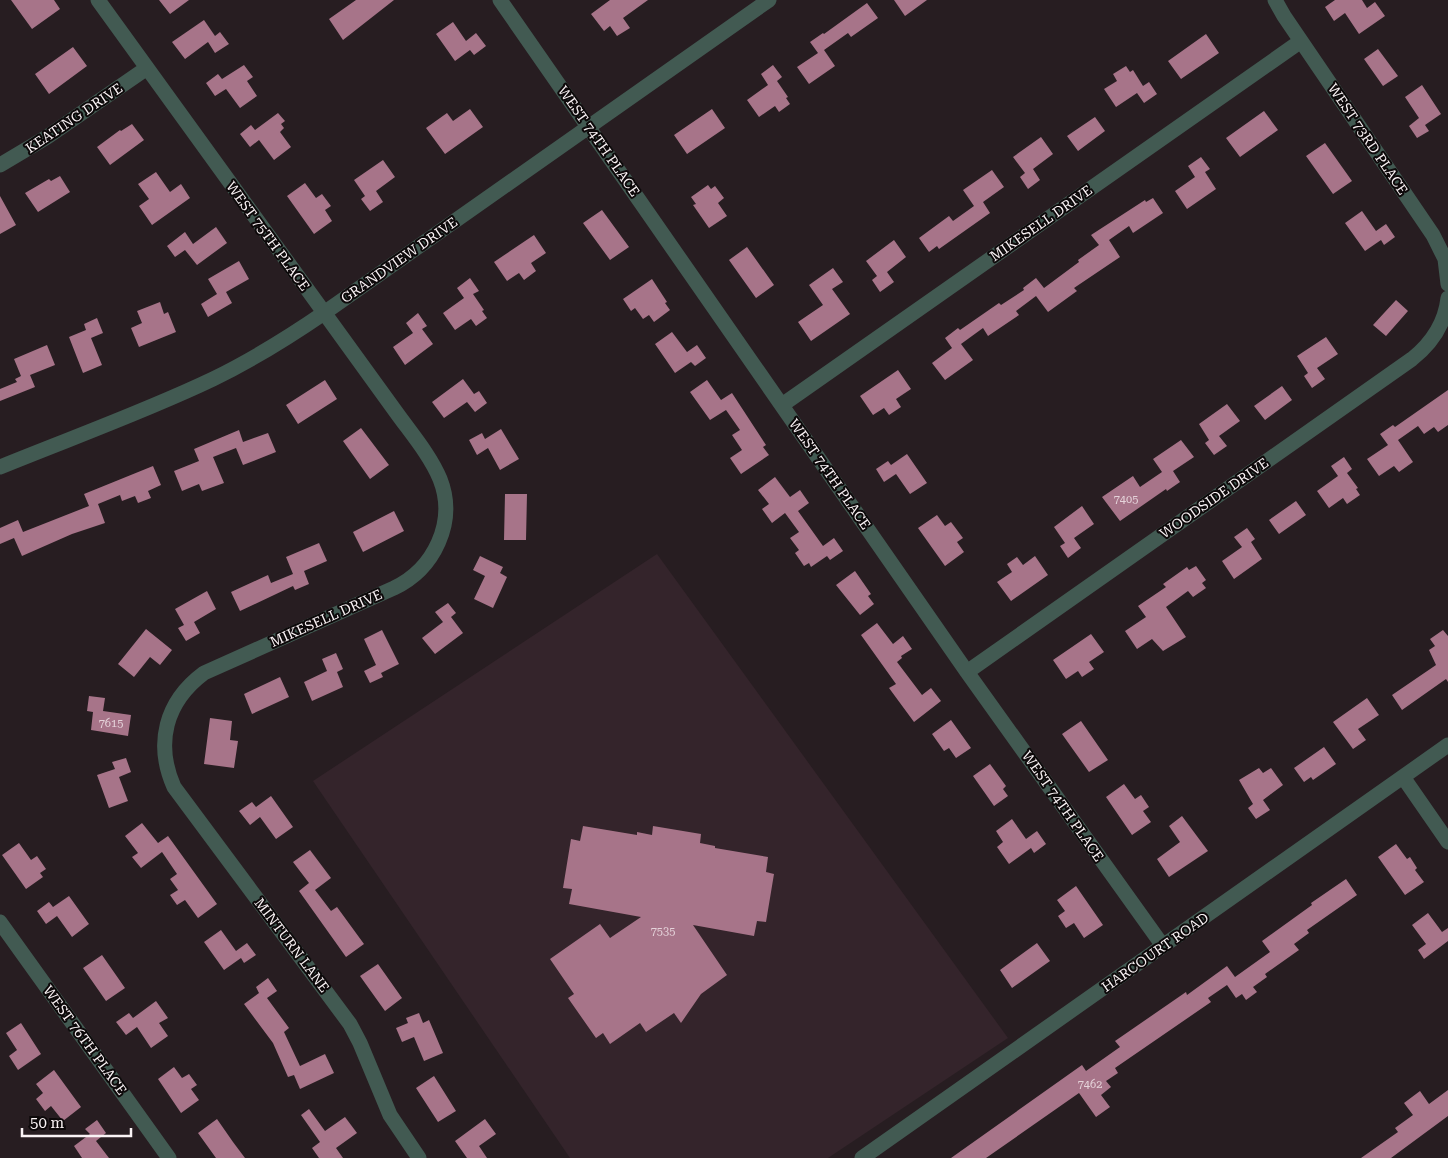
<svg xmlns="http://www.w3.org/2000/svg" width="1448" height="1158" viewBox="0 0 1448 1158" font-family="'Roboto Serif',serif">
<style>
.built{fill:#34242b}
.building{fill:#a77489}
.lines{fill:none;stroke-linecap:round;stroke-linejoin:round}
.minor{stroke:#425a52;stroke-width:15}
.labels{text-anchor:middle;stroke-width:4;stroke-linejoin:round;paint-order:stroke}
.number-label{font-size:11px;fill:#e5d3da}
.street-label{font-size:14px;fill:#faf3f5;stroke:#0d090a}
</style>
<rect width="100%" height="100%" fill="#271d21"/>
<path class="built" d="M657,554L1008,1038L828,1158H570L313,781Z"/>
<path class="building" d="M11,0H54L60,9L32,29Z
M159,0H189L170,14Z
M356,0H394L343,40L329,19Z
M610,0H648L623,18L630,28L617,36L610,26L604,31L591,14Z
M894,0H927L905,16Z
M1335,0H1362L1367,8L1375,2L1385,16L1359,34L1345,13L1334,21L1325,7Z
M867,3L878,18L851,37L848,33L824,50L835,66L809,84L797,67L818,53L810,42L823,33L824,34Z
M204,20L215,36L220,32L229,44L215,53L208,42L185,59L172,42Z
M453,22L466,41L476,33L486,46L474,55L470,50L455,61L436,34Z
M1206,34L1219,53L1181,79L1168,61Z
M73,47L87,66L49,94L35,74Z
M1378,49L1398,76L1383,86L1364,59Z
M244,65L253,77L247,81L257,96L240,108L226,89L215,96L206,83L218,74L222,79Z
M773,65L782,77L777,81L788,97L786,98L790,104L779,112L775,106L759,117L747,100L768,85L761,74Z
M1126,66L1130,72L1133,70L1143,86L1149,82L1157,94L1144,103L1137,93L1116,107L1104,89L1117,81L1113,74Z
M1422,85L1441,114L1425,125L1429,131L1417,138L1409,126L1419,118L1405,97Z
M470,109L483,127L445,154L426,128L447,113L453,121Z
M712,109L725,128L687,154L674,135Z
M1264,111L1278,130L1240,157L1226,138Z
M278,113L285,121L281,124L284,128L280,132L291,147L274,160L259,140L250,147L240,134L251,125L255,130Z
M1095,117L1105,131L1078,151L1067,136Z
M132,124L144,140L110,165L97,147L120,130L121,131Z
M1041,137L1053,154L1033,169L1040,180L1028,189L1020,177L1025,173L1013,157Z
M1325,143L1352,181L1333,194L1306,156Z
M1201,157L1210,169L1205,172L1216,189L1187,209L1175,191L1195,177L1188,166Z
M383,160L395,177L376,191L383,202L370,211L361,199L365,196L354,180Z
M992,170L1004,187L983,202L990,213L939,249L937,246L929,252L919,238L949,216L953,221L974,206L963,190Z
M156,172L170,192L181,184L190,198L152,225L139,206L149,199L138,184Z
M60,176L70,192L38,212L25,193L49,179L51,181Z
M305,183L316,198L322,194L331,206L325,210L332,221L314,234L287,196Z
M708,185L711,189L715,186L724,198L718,203L727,216L709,228L693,205L696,204L691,197Z
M0,196L16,225L0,234Z
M1153,198L1163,213L1133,233L1129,226L1109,240L1120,257L1074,288L1077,291L1048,312L1036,296L1016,311L1019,315L988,336L983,328L961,344L973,360L945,380L932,363L952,348L945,338L958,328L960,330L999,303L1001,305L1024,290L1023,288L1036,278L1044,288L1079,262L1078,260L1099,245L1091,235L1145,200L1146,202Z
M602,210L629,247L610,260L583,223Z
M1362,211L1376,231L1386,224L1395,237L1384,245L1381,240L1365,251L1345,223Z
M216,227L227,243L197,265L185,250L175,257L167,246L185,232L193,244Z
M534,235L546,253L531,263L536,271L524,280L519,273L507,281L494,262Z
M894,240L906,257L887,272L894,282L880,292L872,280L877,276L866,261Z
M747,247L774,285L756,298L729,260Z
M239,261L249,279L226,292L232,303L208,317L201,304L217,294L208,279Z
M833,268L843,282L832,289L850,314L811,341L798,322L823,305L809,285Z
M470,278L479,291L473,294L484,310L482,311L487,318L476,326L471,319L455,330L443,313L464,298L457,288Z
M652,279L667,302L665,303L670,310L654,322L649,315L643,319L635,308L631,311L623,299Z
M1396,300L1408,311L1386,336L1373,325Z
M160,302L164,314L168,312L176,332L139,347L131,328L142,323L137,311Z
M418,313L427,326L422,329L433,344L405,365L393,347L413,333L406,323Z
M97,318L103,333L91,338L102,365L83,373L69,337L86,330L84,324Z
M672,332L687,352L697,345L706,358L695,366L691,362L675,373L655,344Z
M1326,337L1338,354L1317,368L1325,379L1312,388L1304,376L1308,373L1297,356Z
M47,345L55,365L30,375L35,387L0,401V389L17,382L15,379L21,376L14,359Z
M898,370L911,389L896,399L901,407L889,415L884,408L873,415L860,396Z
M463,379L474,394L479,391L487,403L475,412L467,402L444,418L432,402Z
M325,380L337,399L298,424L286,405Z
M707,380L721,400L732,393L766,445L763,447L769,455L741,474L730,458L742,450L732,435L740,430L726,410L710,420L690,392Z
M1282,386L1292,400L1265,420L1254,406Z
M1448,390V425L1438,432L1434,427L1424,434L1418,426L1398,440L1413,462L1399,472L1394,466L1379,476L1367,459L1388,445L1380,434L1393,425L1395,427Z
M1227,404L1240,421L1219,436L1227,446L1214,455L1205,443L1209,440L1199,424Z
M361,428L389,465L370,479L343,441Z
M501,429L519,459L500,470L488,448L477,455L469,440L482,433L485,439Z
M239,430L243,442L268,433L276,452L243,465L236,448L213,457L224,483L202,491L199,484L182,491L174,471L199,461L194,449Z
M1181,440L1194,457L1173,471L1180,482L1167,491L1166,489L1120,521L1102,497L1133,476L1140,487L1162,472L1153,459Z
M907,454L927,483L910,494L896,474L884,482L876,469L888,461L891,465Z
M1344,457L1352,469L1347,473L1358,488L1356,489L1360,495L1347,504L1343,498L1329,508L1317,491L1338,476L1331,466Z
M153,466L161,485L148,491L151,498L138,503L135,496L122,501L120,495L98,504L105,523L72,534L22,556L14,538L0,544V528L18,520L23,532L89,506L84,494Z
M775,477L790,497L800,490L809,503L798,511L823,546L834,538L843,551L830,560L827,556L811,567L809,563L804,566L795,553L799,550L790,538L799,532L785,513L772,523L762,509L769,504L758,490Z
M505,494H527L526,540H504Z
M1296,501L1306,515L1279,534L1269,520Z
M1082,506L1094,524L1074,538L1081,548L1068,558L1060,546L1065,543L1054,527Z
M394,511L404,531L363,552L353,532Z
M937,515L945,526L951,522L963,538L957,542L964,552L945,566L918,528Z
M1247,528L1255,539L1251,542L1262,559L1234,579L1222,561L1242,547L1234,537Z
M319,543L327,561L304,571L309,584L295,590L293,586L240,611L231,592L268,575L271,583L293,574L286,557Z
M480,556L503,567L500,573L507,577L493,608L474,599L485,576L473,570Z
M1035,556L1048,575L1011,601L997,582L1012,572L1007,564L1017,557L1023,565Z
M1196,566L1206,580L1202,583L1206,588L1193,597L1188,591L1166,607L1186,637L1163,651L1152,639L1137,649L1125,631L1146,617L1138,606L1166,587L1163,584L1187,567L1189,570Z
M855,571L871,594L868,596L874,604L860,615L836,585Z
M207,591L216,609L194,622L200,633L186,641L178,628L184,625L175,609Z
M448,603L456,613L451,617L463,633L435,654L422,638L443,622L435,612Z
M877,623L893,644L903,636L912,649L901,656L902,658L897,662L922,695L931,688L941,701L914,722L889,688L896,684L861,635Z
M146,629L172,650L160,665L150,657L134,677L118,664Z
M382,630L399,664L381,673L383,677L370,683L364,671L376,665L364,639Z
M1443,630L1448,636V682L1446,679L1402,710L1392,695L1436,665L1429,650L1435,646L1430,639Z
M1091,634L1104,652L1089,662L1094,669L1082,677L1078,671L1066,679L1053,660Z
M336,653L343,669L337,672L343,687L312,701L304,682L327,671L322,659Z
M280,677L289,697L252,714L244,694Z
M89,696L105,698L103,711L131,715L128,736L91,730L93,712L87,711Z
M1367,698L1379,715L1358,729L1366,740L1353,749L1333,722Z
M210,718L232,721L230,740L238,741L234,768L204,764Z
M951,720L971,748L956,758L949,748L944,751L932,734Z
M1081,721L1108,760L1089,772L1062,734Z
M1324,747L1336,764L1313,780L1311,777L1304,782L1294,768Z
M126,758L131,772L119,777L128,801L109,808L97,775L115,769L112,762Z
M990,764L1006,786L1003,789L1008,796L994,806L973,776Z
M1259,768L1263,773L1271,768L1283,785L1263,800L1270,810L1256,819L1248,808L1253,804L1239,780Z
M1124,784L1135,799L1141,795L1149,807L1143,811L1151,822L1132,835L1106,797Z
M271,796L293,827L276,839L260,817L250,825L239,811L252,802L256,807Z
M1182,816L1208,851L1169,877L1157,859L1180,842L1169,826Z
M1012,819L1026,839L1037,831L1046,844L1034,853L1031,848L1009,864L997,847L1003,842L996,831Z
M142,823L158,843L168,836L217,904L198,918L185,900L177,905L170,895L178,890L170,879L177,874L162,852L141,868L132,857L138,853L125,836Z
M583,826L637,835V832L652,835L653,826L701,834L700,843L715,846V848L768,857L766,872L774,874L766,922L757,921L754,936L693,925L727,975L701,994L681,1023L674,1013L646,1032L640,1023L610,1044L603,1033L596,1038L568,998L574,994L550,959L600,924L610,938L641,917L569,904L572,889L563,888L571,839L580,841Z
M19,843L31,860L37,856L46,869L40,873L43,877L26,889L2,855Z
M1396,844L1407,859L1410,857L1417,868L1415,870L1424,882L1405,895L1378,857Z
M310,850L331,878L315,890L331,911L337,907L364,944L346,957L299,891L309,883L293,862Z
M1346,879L1357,895L1307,930L1309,933L1294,944L1299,950L1265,974L1267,977L1253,987L1257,992L1246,1000L1242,994L1236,998L1227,985L1208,998L1211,1002L1115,1068L1118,1073L1106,1081L1111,1087L1101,1095L1110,1107L1096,1117L1079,1093L986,1158H951L1082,1065L1086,1071L1120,1047L1115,1041L1186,992L1187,995L1227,966L1235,977L1270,952L1262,941L1312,905L1311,903Z
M1076,886L1103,925L1084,938L1074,923L1066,928L1058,916L1065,911L1057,900Z
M69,896L89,924L72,937L57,916L46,924L37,911L49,902L53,907Z
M1428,913L1442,932L1448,928V941L1424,959L1418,950L1426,944L1412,925Z
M221,930L236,951L247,943L256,955L244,963L241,958L224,970L204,942Z
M1037,943L1050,961L1012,988L1000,970Z
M102,955L125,988L106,1001L83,968Z
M378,964L402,998L385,1011L360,976Z
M268,978L277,991L267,998L289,1028L284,1032L300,1066L325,1054L334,1073L300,1089L294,1075L288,1077L273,1043L244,1004L259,993L256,987Z
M156,1001L168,1018L159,1023L168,1036L151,1048L137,1027L126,1035L116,1022L129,1013L133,1018Z
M419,1013L423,1023L429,1020L443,1053L424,1061L414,1037L402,1042L396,1028L408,1023L406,1018Z
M21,1023L41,1054L18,1070L9,1056L17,1050L6,1033Z
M174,1067L182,1078L189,1074L197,1085L191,1089L199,1100L181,1113L158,1079Z
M54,1070L81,1107L63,1121L51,1106L45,1111L36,1099L43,1093L36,1084Z
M434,1076L456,1111L438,1122L416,1088Z
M1448,1090V1116L1391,1158H1361L1398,1132L1395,1128L1413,1115L1404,1103L1420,1091L1429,1104Z
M309,1109L325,1131L345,1117L357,1133L336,1148L343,1158H319L312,1148L320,1142L301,1115Z
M217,1119L233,1142L245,1158H216L198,1133Z
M485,1119L496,1134L479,1146L487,1158H467L455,1141Z
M97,1120L106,1133L96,1141L109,1158H82L74,1146L90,1134L85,1129Z"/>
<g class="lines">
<path class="minor" d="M98,0L396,412C411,433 430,455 440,479C457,522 434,569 394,588L204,673C165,702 155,744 174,787L350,1024L360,1043L390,1115L419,1158
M500,0L967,672L1163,946
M1275,0L1284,16L1433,235L1445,259L1448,284
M0,165L47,137L147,68
M782,405L1301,41
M0,467C71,438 144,412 213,379C252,360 289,337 324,313L769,0
M967,672L1412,359C1432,343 1445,324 1448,298
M1403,777L1448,842
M0,922L169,1158
M862,1158L1448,745"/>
</g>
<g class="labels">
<g class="number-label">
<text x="1126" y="503">7405</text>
<text x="111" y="727">7615</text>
<text x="663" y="935">7535</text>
<text x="1090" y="1088">7462</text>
</g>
<g class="street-label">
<text transform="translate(74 118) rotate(-34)" y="5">KEATING DRIVE</text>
<text transform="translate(1368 139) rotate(56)" y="5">WEST 73RD PLACE</text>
<text transform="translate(599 141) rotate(55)" y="5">WEST 74TH PLACE</text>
<text transform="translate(1041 223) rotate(-35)" y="5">MIKESELL DRIVE</text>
<text transform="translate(268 236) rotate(54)" y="5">WEST 75TH PLACE</text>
<text transform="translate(399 260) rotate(-35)" y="5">GRANDVIEW DRIVE</text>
<text transform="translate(830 474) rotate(55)" y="5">WEST 74TH PLACE</text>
<text transform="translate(1214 498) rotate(-35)" y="5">WOODSIDE DRIVE</text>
<text transform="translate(326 618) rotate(-24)" y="5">MIKESELL DRIVE</text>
<text transform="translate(1063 806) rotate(55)" y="5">WEST 74TH PLACE</text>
<text transform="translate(292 945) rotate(53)" y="5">MINTURN LANE</text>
<text transform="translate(1155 952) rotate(-35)" y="5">HARCOURT ROAD</text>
<text transform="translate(85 1040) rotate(54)" y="5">WEST 76TH PLACE</text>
</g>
</g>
<path d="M22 1128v8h109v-8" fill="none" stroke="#faf3f5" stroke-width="2.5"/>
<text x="30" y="1128" font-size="15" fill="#faf3f5" stroke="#0d090a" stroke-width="4" paint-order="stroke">50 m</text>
</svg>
